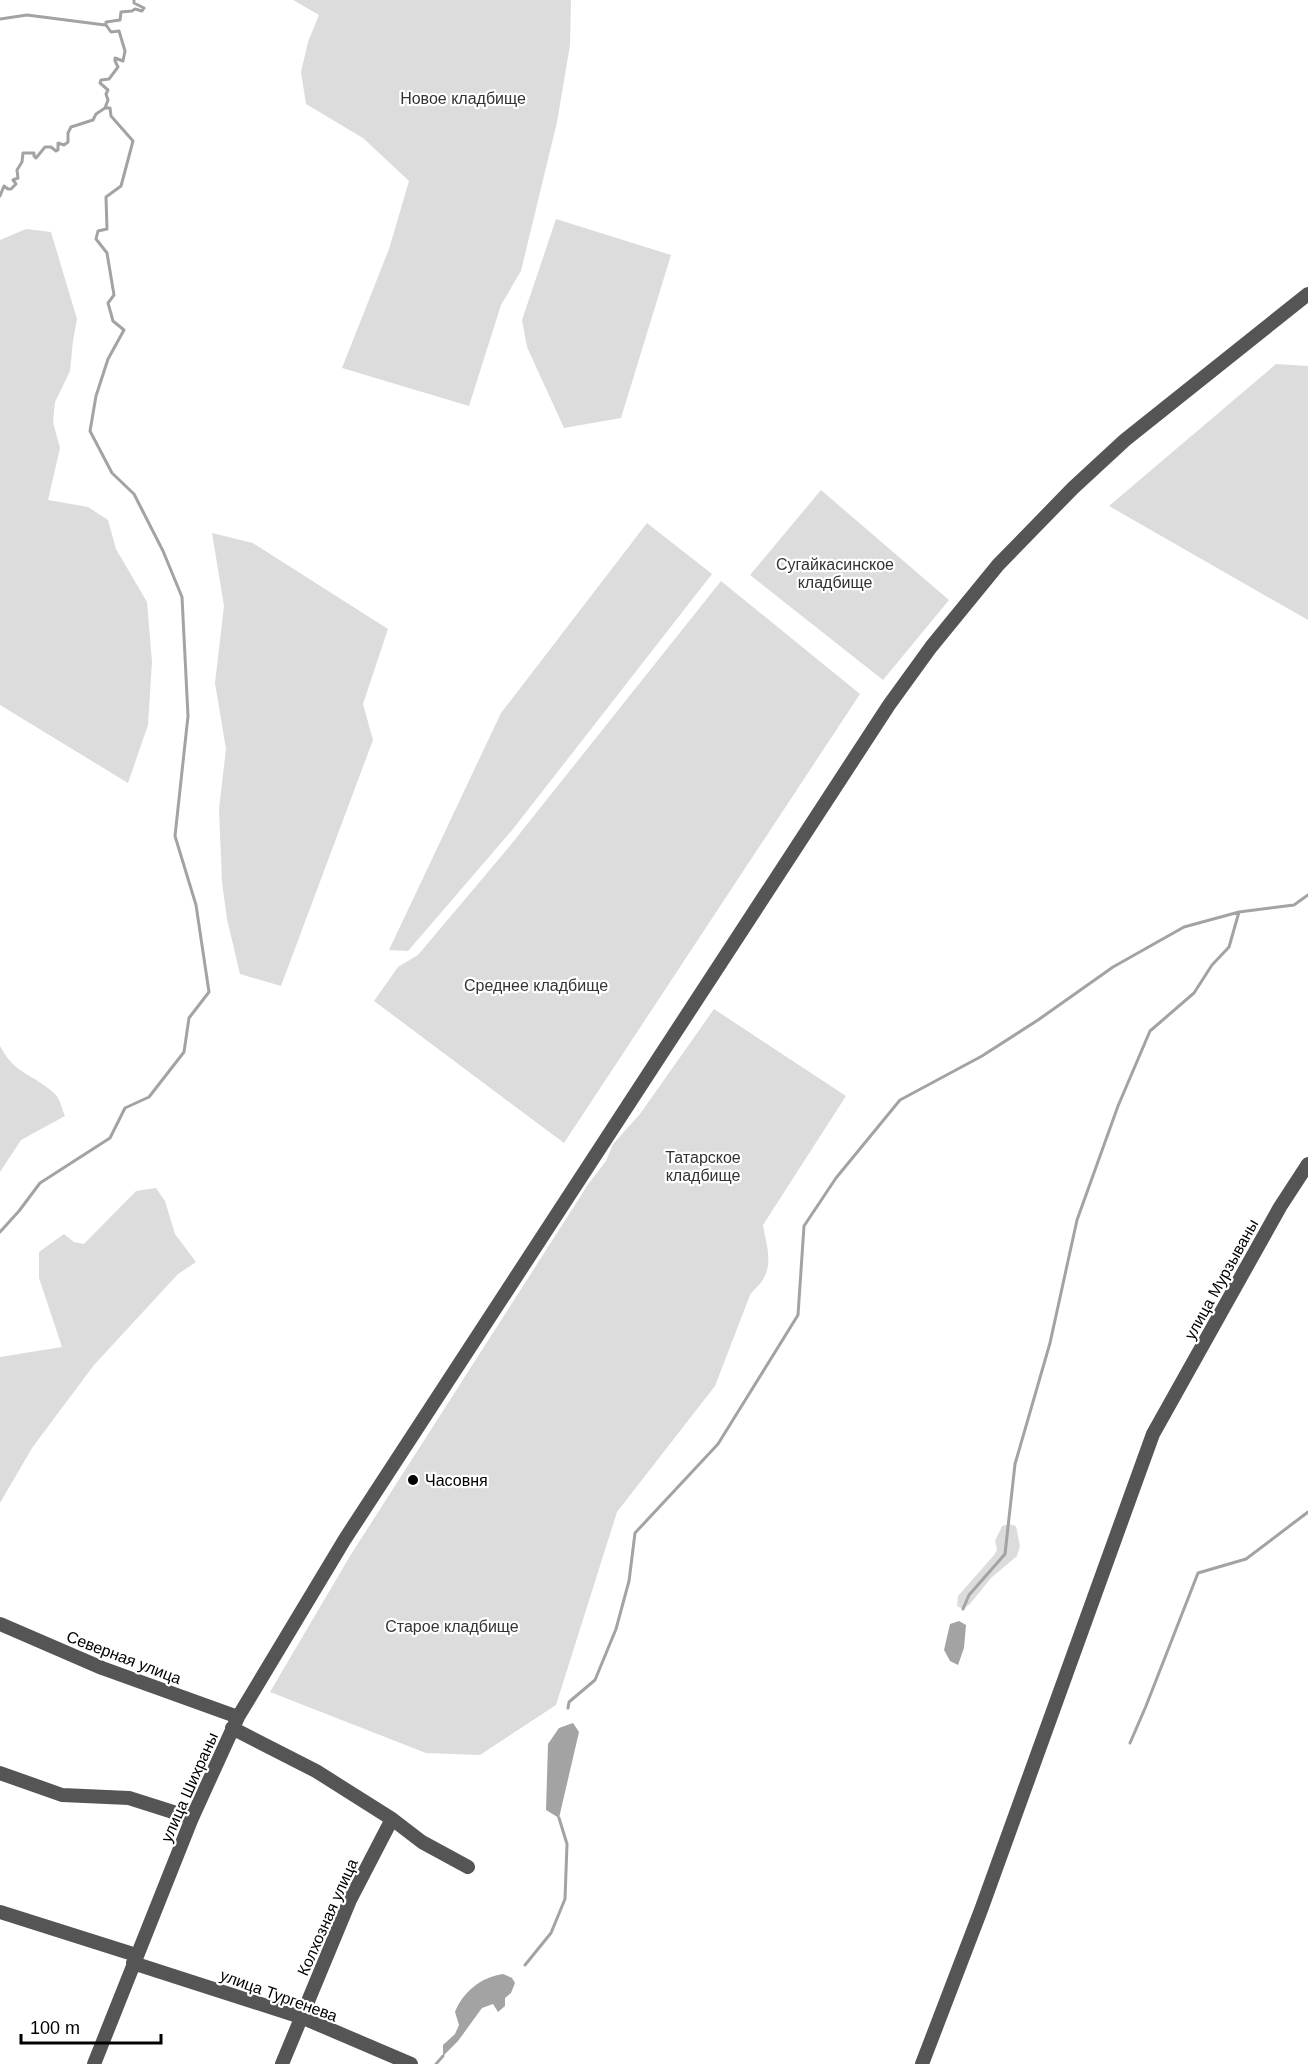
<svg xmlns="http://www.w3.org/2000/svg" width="1308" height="2064" viewBox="0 0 1308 2064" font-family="Arial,sans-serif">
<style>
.green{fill:#dcdcdc}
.water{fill:#a3a3a3}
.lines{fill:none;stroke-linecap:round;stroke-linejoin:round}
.stream{stroke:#a3a3a3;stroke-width:3}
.minor{stroke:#555;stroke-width:14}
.poi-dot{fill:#000;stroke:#fff;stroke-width:2}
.labels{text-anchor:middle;stroke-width:4.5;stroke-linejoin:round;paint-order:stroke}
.park-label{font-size:16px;fill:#333;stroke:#fff}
.street-label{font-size:16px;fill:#000;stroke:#fff}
.poi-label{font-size:16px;fill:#000;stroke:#fff;text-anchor:start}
</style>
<rect width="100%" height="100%" fill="#fff"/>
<path class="green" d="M293,0H571L570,45L557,122L521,271L501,305L469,406L342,368L389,249L409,181L363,138L306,104L301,72L308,42L319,15Z
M556,219L671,255L621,418L564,428L527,347L522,320Z
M26,229L51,232L77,319L73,341L70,371L55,402L53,422L60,448L48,500L88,507L108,520L116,549L147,602L152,662L148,725L128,783L0,705V240Z
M1276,364L1308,366V620L1109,506Z
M821,490L949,600L883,680L750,575Z
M647,523L712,574L513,829L408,951L389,950L501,713Z
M212,533L253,543L388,629L363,704L373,740L281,986L240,974L227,919L222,882L219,809L226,749L215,683L224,606Z
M721,581L860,694L564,1143L374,1001L398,967L418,955L509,847Z
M714,1009L846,1096L763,1225C766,1244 774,1263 762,1281C759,1286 754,1289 750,1295L715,1386L617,1512L556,1705L480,1755L426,1753L270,1692L350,1556L589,1183L606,1161L613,1144L640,1114Z
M0,1046C15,1075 34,1074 55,1094C60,1099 62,1109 65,1116L21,1140L0,1172Z
M156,1188L165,1201L175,1234L196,1262L178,1274L94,1365L32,1448L0,1503V1357L62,1347L39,1278V1252L64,1234L74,1242L84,1244L136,1191Z
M1009,1524L1016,1526L1020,1546L1017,1556L991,1578L970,1604L963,1609L957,1606L958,1596L995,1554L997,1549L995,1541L1002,1526Z"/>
<path class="water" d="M959,1621L966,1625L964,1648L958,1665L950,1661L944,1650L950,1624Z
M573,1723L579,1732L559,1818L546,1810L548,1744L559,1728Z
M503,1974L512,1978L515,1983L511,1993L505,1998V2006L498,2012L493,2004L482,2008L458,2041L443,2056V2045L455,2034L459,2025L455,2012C463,1992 481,1977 503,1974Z"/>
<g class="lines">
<path class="stream" d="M0,19L27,15L105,25
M0,196L4,186L8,189H11L16,184L13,180L18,178L17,170L22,162L23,153H34V156L36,158L45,147H51L56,151L58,150V143L64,145L68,142V133L71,127L93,120L96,114L105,108
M0,1232L19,1211L40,1183L110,1138L125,1108L149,1097L184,1052L189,1018L209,992L196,905L175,836L188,716L182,597L163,551L134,494L112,473L90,431L96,396L108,359L124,330L113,321L108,303L114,295L107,253L96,239L98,231L107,229L106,197L121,186L133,141L111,116L110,108H105L108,100L106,94L108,90L100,83L101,80L109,79L118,67L115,61V58L123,61L125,51L119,31L111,32L106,25V22L120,20L121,12L132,11L135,9L142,11L144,8L134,3V0
M963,1609L969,1595L1005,1554L1015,1464L1050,1343L1077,1220L1118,1106L1150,1031L1194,993L1212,965L1229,947L1239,912
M568,1708L569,1702L595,1680L616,1629L629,1581L635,1533L718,1444L798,1315L804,1226L836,1178L900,1100L982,1056L1038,1020L1113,967L1184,927L1239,912L1294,905L1308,895
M1130,1743L1146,1706L1198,1573L1246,1559L1308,1512
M525,1965L551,1933L565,1899L567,1844L559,1818
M436,2064L443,2056"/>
<path class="minor" d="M0,1624L102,1668L238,1717
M232,1728L316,1771L392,1819L422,1842L468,1867
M0,1773L62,1795L129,1798L192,1818
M0,1912L136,1955
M133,1963L301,2017L411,2064
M94,2064L192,1818L238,1717L345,1539L889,705L931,647L998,565L1073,488L1125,440L1308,294
M282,2064L350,1900L392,1819
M922,2064L981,1910L1153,1434L1280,1207L1308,1164"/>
</g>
<circle class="poi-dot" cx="413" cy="1480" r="6"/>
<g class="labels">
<g class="park-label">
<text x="463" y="104">Новое кладбище</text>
<text x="835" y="570">Сугайкасинское<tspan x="835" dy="18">кладбище</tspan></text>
<text x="536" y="991">Среднее кладбище</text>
<text x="703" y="1163">Татарское<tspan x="703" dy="18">кладбище</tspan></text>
<text x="452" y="1632">Старое кладбище</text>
</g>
<g class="street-label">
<text transform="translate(1221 1279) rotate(-61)" y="6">улица Мурзываны</text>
<text transform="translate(124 1657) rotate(21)" y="6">Северная улица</text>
<text transform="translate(189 1787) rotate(-66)" y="6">улица Шихраны</text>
<text transform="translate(327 1917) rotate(-66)" y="6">Колхозная улица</text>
<text transform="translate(279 1995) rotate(20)" y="6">улица Тургенева</text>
</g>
<g class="poi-label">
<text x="425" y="1486">Часовня</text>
</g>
</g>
<path d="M21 2034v9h140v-9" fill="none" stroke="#000000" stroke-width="3"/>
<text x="30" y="2034" font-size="18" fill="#000000" stroke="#ffffff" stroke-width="4.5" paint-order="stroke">100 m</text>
</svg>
